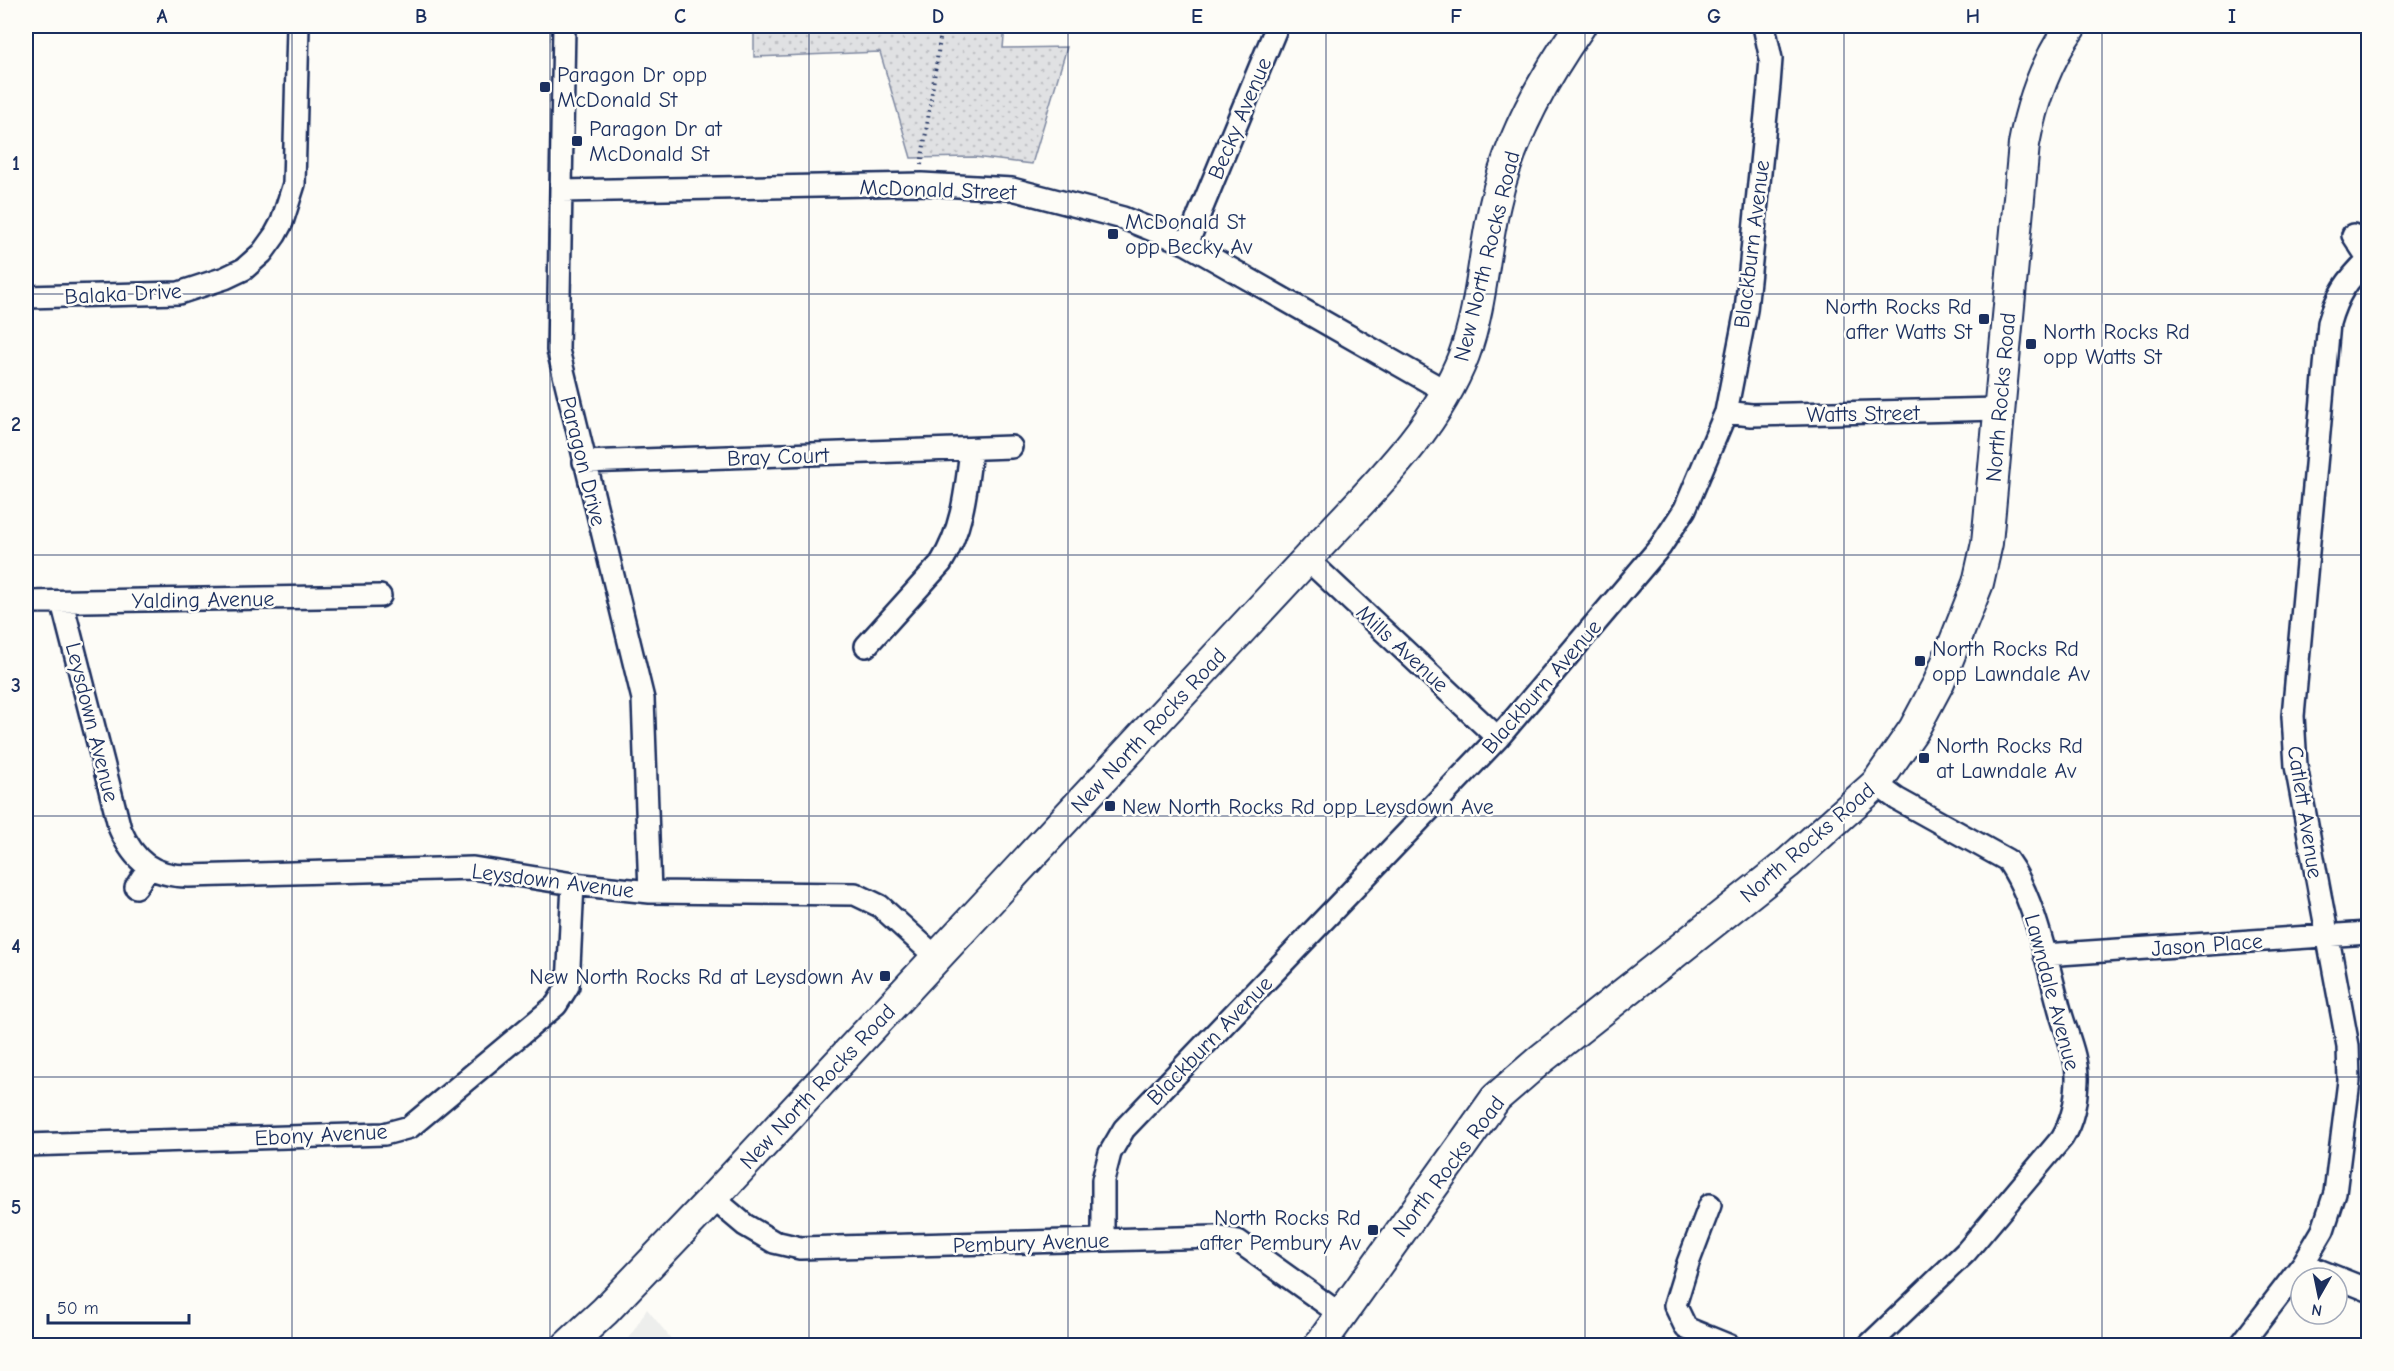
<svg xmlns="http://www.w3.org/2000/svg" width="2394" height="1371" viewBox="0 0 2394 1371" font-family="'Comic Neue',sans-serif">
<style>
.built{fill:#edeeec}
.park{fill:url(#park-dots);stroke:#7e88a0;stroke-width:1.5}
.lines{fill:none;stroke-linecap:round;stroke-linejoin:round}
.street-casing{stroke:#1b2f5e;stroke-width:26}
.secondary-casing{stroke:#1b2f5e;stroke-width:34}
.path{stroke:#1b2f5e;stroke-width:4;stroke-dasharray:1.5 4.5;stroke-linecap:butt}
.street{stroke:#fdfcf7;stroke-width:21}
.secondary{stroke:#fdfcf7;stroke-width:30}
.grid{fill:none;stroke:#1b2f5e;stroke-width:1.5;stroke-opacity:0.55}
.poi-dot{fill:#1b2f5e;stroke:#fdfcf7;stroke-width:2}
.labels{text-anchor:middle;stroke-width:5;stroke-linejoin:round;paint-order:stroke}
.poi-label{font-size:22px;fill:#1b2f5e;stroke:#fdfcf7;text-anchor:start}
.street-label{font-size:22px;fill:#1b2f5e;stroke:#fdfcf7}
.neatline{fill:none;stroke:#1b2f5e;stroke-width:2}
.grid-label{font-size:20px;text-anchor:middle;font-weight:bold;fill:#1b2f5e}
</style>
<defs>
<pattern id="park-dots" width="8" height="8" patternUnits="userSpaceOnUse" patternTransform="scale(1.5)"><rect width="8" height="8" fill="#e0e1e3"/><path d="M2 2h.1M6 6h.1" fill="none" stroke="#c0c1c5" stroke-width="1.8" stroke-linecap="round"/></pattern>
</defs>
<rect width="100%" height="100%" fill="#fdfcf7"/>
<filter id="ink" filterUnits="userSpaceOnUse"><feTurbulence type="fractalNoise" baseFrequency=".0167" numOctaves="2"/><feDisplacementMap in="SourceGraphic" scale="12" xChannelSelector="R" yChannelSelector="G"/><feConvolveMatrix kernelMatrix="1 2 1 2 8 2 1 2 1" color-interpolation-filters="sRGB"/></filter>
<g filter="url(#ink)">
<path class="built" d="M647,1309L676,1345H625Z"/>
<path class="park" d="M754,26H1005L1003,48L1067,47L1032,164L974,157L911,158L880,52L754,57Z"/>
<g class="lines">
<g class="street-casing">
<path id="street" d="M564,26L558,350L643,699L650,892
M561,191L922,184L1012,189L1123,218L1187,244L1447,392
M2353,235L2368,258
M1187,244L1277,26
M26,297L179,293L225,278L244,269L262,253L275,235L282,222L294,184L298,26
M1726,412L1751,415L1999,409
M584,462L1011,447
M1307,559L1498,738
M26,602L380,596
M62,602L120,829C134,861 152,876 188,876L473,868L573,884L650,892L855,894L880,906L936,957
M866,646L941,563C963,528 966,490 971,450
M136,887L149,867
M2045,955L2368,933
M26,1145L384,1134L410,1127L556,1005L568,986L573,884
M713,1198L745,1225L774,1242L800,1248L1216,1237L1238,1241L1340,1314
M1710,1205L1688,1263L1675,1305L1686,1328L1730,1346
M1103,1240V1180L1110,1153L1124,1129L1498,738L1660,547L1685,509L1726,412L1746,310L1769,85L1771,59L1764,26
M2303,1264L2368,1290
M1868,1346L1966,1252L2062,1138C2073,1120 2076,1102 2077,1081C2078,1059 2067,1035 2061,1014C2048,968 2035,898 2007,860L1897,799L1876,784
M2240,1346L2303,1264L2323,1230L2335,1193L2349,1081L2348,1046L2296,766L2293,716L2329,323C2337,295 2347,280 2368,260"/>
</g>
<g class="secondary-casing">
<path id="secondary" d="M567,1346L605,1311L713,1198L1307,559C1364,496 1433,436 1464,355C1482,306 1483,255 1495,204C1509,140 1543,79 1580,26
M1319,1346L1496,1098L1541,1059L1787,864L1876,784L1914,729L1939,682L1978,583L1987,543L2024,144C2032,100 2046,62 2071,26"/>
</g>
<path class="path" d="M921,165L942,26"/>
<use href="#street" class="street"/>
<use href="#secondary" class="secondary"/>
</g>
</g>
<path class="grid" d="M292,26V1346M550,26V1346M809,26V1346M1068,26V1346M1326,26V1346M1585,26V1346M1844,26V1346M2102,26V1346M26,294H2368M26,555H2368M26,816H2368M26,1077H2368"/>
<g class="poi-dot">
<rect x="539" y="81" width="12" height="12" rx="3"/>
<rect x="571" y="135" width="12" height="12" rx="3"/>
<rect x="1107" y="228" width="12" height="12" rx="3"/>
<rect x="1978" y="313" width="12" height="12" rx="3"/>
<rect x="2025" y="338" width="12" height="12" rx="3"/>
<rect x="1914" y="655" width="12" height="12" rx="3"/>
<rect x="1918" y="752" width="12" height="12" rx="3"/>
<rect x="1104" y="800" width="12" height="12" rx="3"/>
<rect x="879" y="970" width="12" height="12" rx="3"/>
<rect x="1367" y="1224" width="12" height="12" rx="3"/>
</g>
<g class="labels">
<g class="poi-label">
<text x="557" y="82">Paragon Dr opp<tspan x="557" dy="25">McDonald St</tspan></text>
<text x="589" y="136">Paragon Dr at<tspan x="589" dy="25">McDonald St</tspan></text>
<text x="1125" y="229">McDonald St<tspan x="1125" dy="25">opp Becky Av</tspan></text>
<text x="1972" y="314" text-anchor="end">North Rocks Rd<tspan x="1972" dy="25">after Watts St</tspan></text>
<text x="2043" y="339">North Rocks Rd<tspan x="2043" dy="25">opp Watts St</tspan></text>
<text x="1932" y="656">North Rocks Rd<tspan x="1932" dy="25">opp Lawndale Av</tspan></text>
<text x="1936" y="753">North Rocks Rd<tspan x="1936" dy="25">at Lawndale Av</tspan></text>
<text x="1122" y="814">New North Rocks Rd opp Leysdown Ave</text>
<text x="873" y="984" text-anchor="end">New North Rocks Rd at Leysdown Av</text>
<text x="1361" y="1225" text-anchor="end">North Rocks Rd<tspan x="1361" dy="25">after Pembury Av</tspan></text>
</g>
<g class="street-label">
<text transform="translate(1239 118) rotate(-67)" y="8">Becky Avenue</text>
<text transform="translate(938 189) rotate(2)" y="8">McDonald Street</text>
<text transform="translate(1751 244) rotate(-83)" y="8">Blackburn Avenue</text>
<text transform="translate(1486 256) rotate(-76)" y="8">New North Rocks Road</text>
<text transform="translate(123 293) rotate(-3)" y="8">Balaka Drive</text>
<text transform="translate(2000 397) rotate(-85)" y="8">North Rocks Road</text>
<text transform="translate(1863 413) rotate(-1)" y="8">Watts Street</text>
<text transform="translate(778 456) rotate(-2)" y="8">Bray Court</text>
<text transform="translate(584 461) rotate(76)" y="8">Paragon Drive</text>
<text transform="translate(203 599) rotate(-1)" y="8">Yalding Avenue</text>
<text transform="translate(1403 648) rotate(43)" y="8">Mills Avenue</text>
<text transform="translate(1541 686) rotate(-49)" y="8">Blackburn Avenue</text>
<text transform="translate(93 722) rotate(76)" y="8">Leysdown Avenue</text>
<text transform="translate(1148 730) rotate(-47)" y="8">New North Rocks Road</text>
<text transform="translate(2306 812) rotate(81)" y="8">Catlett Avenue</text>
<text transform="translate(1807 842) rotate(-41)" y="8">North Rocks Road</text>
<text transform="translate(553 880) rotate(7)" y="8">Leysdown Avenue</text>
<text transform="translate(2207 944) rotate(-4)" y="8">Jason Place</text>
<text transform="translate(2053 992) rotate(75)" y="8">Lawndale Avenue</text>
<text transform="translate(1209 1040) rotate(-46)" y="8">Blackburn Avenue</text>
<text transform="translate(817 1086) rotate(-47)" y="8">New North Rocks Road</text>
<text transform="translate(321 1134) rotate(-3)" y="8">Ebony Avenue</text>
<text transform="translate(1448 1166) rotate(-53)" y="8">North Rocks Road</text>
<text transform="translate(1031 1242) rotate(-2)" y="8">Pembury Avenue</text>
</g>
</g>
<rect width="2394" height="1371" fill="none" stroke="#fdfcf7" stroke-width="66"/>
<g transform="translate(2319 1296) rotate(189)"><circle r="28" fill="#fdfcf7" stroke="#a3aaba" stroke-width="1.5"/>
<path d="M0-4.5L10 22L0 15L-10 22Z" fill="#1b2f5e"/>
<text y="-9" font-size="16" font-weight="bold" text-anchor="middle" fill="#1b2f5e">N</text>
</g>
<path d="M48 1314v9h141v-9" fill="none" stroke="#1b2f5e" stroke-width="3"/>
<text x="57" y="1314" font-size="18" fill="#1b2f5e" stroke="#fdfcf7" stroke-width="4.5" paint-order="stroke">50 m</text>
<rect x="33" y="33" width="2328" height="1305" class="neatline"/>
<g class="grid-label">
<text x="162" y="23">A</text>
<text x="421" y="23">B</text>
<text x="680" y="23">C</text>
<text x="938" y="23">D</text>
<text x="1197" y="23">E</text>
<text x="1456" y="23">F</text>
<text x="1714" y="23">G</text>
<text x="1973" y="23">H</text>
<text x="2232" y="23">I</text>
<text x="16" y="170">1</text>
<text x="16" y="431">2</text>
<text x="16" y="692">3</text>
<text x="16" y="953">4</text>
<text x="16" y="1214">5</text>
</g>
</svg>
